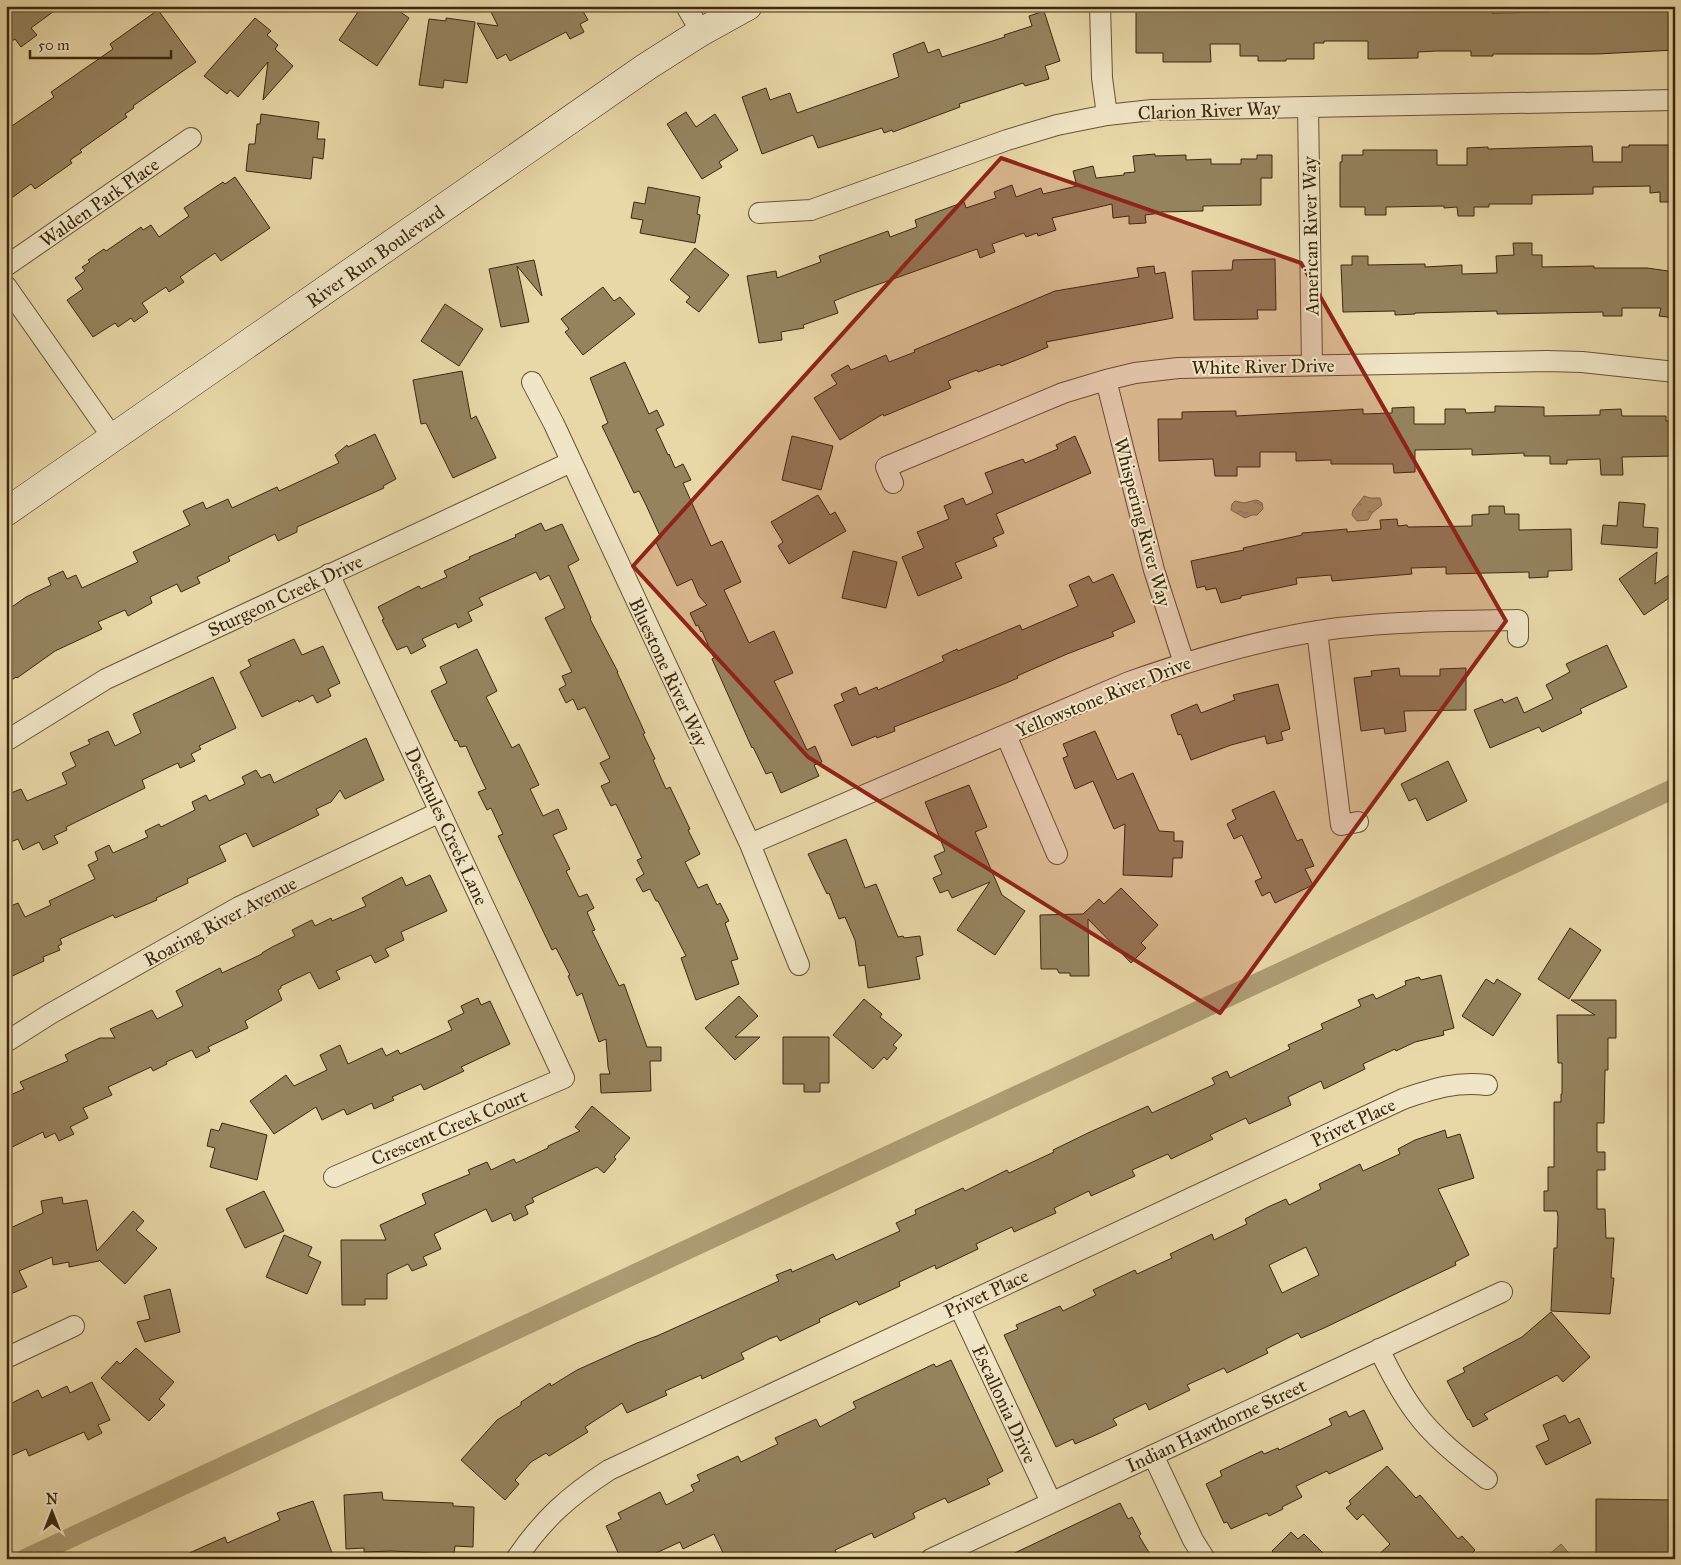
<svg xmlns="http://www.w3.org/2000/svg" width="1681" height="1565" viewBox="0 0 1681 1565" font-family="'IM FELL Great Primer',serif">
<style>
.water{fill:url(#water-ripples);stroke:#7f6e4b}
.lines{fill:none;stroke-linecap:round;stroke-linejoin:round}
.canal{stroke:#ad9c73;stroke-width:20}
.building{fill:#95835e;stroke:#3b280e;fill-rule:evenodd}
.street-casing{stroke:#665434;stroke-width:22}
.secondary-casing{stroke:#3b280e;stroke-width:29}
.street{stroke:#f0e5c6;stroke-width:20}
.secondary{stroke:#f0e5c6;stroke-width:28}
.marked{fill:#8f2418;fill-opacity:0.2;stroke:#8f2418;stroke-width:4;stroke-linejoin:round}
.labels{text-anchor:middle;stroke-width:4;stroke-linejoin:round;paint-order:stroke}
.street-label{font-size:19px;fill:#3b280e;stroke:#f0e5c6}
</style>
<defs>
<pattern id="water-ripples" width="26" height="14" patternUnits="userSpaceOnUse" patternTransform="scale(1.25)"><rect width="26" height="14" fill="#ad9c73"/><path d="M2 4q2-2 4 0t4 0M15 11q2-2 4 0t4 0" fill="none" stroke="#8e7f5d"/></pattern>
</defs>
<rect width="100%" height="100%" fill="#e8d7a7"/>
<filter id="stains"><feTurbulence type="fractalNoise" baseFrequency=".004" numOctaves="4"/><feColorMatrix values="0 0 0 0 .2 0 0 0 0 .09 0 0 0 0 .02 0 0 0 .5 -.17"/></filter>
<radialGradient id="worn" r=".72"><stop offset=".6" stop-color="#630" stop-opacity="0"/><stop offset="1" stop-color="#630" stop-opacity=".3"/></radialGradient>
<path class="water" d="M1364,496L1370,498H1380L1382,505L1372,513L1368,520L1357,521L1352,515L1353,510Z
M1256,500L1259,501L1262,503L1263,509L1257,515H1252L1245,518L1231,510L1232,504L1235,501L1244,503Z
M1561,1544L1574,1559H1544Z"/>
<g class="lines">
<path class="canal" d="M25,1559L1675,788"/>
</g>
<path class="building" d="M6,6H61L31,28L37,35L21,47L15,39L6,45Z
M362,6H392L409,18L377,66L339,40Z
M488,6H580L588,20L580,24L584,32L570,39L566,32L510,61L506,54L497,59L477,23L498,26Z
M1492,6V13L1550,12L1549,6H1647V10H1675V50L1597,54H1493V56H1471V51H1436L1418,52V58L1368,59V41H1324V43H1314V59H1286V61H1258V56H1240V44H1210L1211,62H1163V53H1136V7Z
M158,10L196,62L133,106L134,108L125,114L127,117L80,150L82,152L70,160L72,163L35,189L31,184L6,202V130L54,97L51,92L113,49L110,44Z
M1044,11L1060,61L1045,66L1049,79L1025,86L1023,83L959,104L960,107L893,132L892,130L884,133L882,128L818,148L813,135L762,154L742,97L766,88L770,100L790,93L797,113L899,77L893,54L924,42L928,53L939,49L942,57L1005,37L1004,35L1032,26L1029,16Z
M255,18L271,31L267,35L278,45L275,49L293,66L263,100L268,62L238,97L230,90L227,94L204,76Z
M446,18L475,22L467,83L444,80L443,88L419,85L429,19L446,21Z
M686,112L696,127L715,114L738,150L719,162L722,167L702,179L667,124Z
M261,114L319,122L317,139H325L323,159L313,157L311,179L246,171L249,144H255L257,124H260Z
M1629,145H1675V202H1660V192L1650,193V186L1593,187V194L1532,195V204H1489V207H1474V216H1458L1457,207L1444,208V206L1386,207V215H1365V207H1340V162H1342V155H1363V150H1437V165H1467V148L1488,147V149L1592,146L1593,162H1622V147H1629Z
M1155,154V156L1186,155V160L1211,159V164H1241V159H1257V155H1272V178H1261V205L1203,206V211L1161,212V213L1145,215L1146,223L1129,224V216L1113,218L1112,204L1052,218L1056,230L1038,236L1037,233L1026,237L1024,233L992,244L995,252L980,258L977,249L854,293L834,301L838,313L803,325L804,328L781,332L782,340L759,343L747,276L776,271L777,278L821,262L819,256L888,231L890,237L917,227L915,220L964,202L966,208L996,198L994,192L1012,185L1016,197L1041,188L1043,194L1077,186L1073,171L1093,166L1096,178L1124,175V173L1135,172L1133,156Z
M235,177L270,228L221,261L215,253L180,277L184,282L169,292L166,287L142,303L148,312L134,322L131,318L118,327L115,323L93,337L67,300L83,289L75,278L85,271L82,267L90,262L88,260L104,249L106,251L141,227L143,230L151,225L159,237L189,216L184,208L223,182L225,184Z
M648,187L700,197L697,214L700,215L695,243L640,233L643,220L631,218L634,202L645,204Z
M1513,243H1532V255H1542V267L1594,266V268H1647L1675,272V318L1659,316L1661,308H1622V316H1603V312L1497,314V311L1415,313V314L1395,315V311L1343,312L1341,265H1352V256H1368V265L1425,264V267L1462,265V274L1497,273L1496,256L1514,255Z
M695,248L729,275L699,312L686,302L690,297L670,280Z
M1275,259L1276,310H1257L1258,319L1194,320L1192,271L1232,270L1233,260Z
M534,260L542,296L517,266L529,322L501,327L489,269Z
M1154,266L1155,274L1165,272L1173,318L1046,342L1048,347L1029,355L1001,366L1000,364L978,372L977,370L948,381L951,388L884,416L883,414L840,440L814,398L837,384L831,375L848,365L851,370L886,355L889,362L915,352L914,350L1055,291L1139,277L1137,268Z
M603,287L614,301L620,297L635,314L583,355L565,332L569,329L561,319Z
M445,304L483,329L459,366L421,341Z
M625,362L649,414L657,410L664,425L656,429L668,455L669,454L675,468L683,464L691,480L683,483L711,546L722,541L741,582L724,590L749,643L774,631L793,673L774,681L807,750L815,746L822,762L814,765L819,776L781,793L772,772L766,774L753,747L752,748L712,659L714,658L702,631L701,632L698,625L696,626L690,613L707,605L699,596L692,579L677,586L655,540L661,538L646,505L639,491L634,493L602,426L608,423L590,378Z
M462,371L471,419L476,416L496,458L453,478L426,423L421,424L413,380Z
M1495,406L1544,407V416L1600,415V410L1621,409L1622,416H1666V421H1675V456L1622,457L1623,475H1601L1600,459L1567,460V464H1550V456H1524V453L1472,455V449L1415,450V472L1394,473L1393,464H1331V460L1296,461V452H1260V467H1237V476H1215L1213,459L1159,461L1158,419H1182V412L1236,411V416L1363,409V414L1392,413V408L1414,407V424H1445V409H1465L1466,413L1495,412Z
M375,434L396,479L383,486L384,488L297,527V532L278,541L275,534L228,557L230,561L197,577L200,583L181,592L177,584L150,597L152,603L128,616L125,610L98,622L102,629L55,651L17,678L16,677L6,684V611L26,597L51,585L48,578L63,571L67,579L76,575L82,588L138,562L133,552L190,525L183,511L203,502L206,509L228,499L232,508L277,487L279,491L339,463L335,455L347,445L348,447Z
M792,436L833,446L821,490L782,480Z
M1075,436L1091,473L996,514L1004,533L993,538L997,546L955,563L962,578L918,596L902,557L924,548L917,532L949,519L944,506L963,498L966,505L993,493L985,473L1023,459L1025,463L1058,449L1056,445Z
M818,495L830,515L835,512L846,531L789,564L778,546L783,542L771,522Z
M1619,502L1645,504L1643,527L1658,528L1657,548L1601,544L1603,525L1617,526Z
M1489,506H1504L1505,514H1519V530L1571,529L1572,570L1548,571V577L1529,578V572L1446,574V567L1411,568L1412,574L1332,581L1331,575L1296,578L1297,584L1241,596V598L1221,603L1216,588L1206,590L1205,586L1197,588L1191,561L1244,550L1243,548L1302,535V533L1347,529V532L1381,529L1380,520L1397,519L1398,526L1407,525L1408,527L1472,526V515L1489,514Z
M541,523L545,531L562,524L579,560L568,566L591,618L590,619L618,672H617L645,733L643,734L655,759L653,760L666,789L670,787L690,829L688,830L700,854L685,862L698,888L707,884L717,905L720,903L729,921L725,923L738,959L731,961L739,984L696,1000L681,958L686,956L658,901H656L650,889L643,892L636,879L644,874L637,860L642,858L616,804L611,806L601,786L610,782L600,763L610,758L585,707L578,710L573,699L566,703L559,689L566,685L562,676L572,672L545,618L565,608L549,575L540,580L536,572L479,598L483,605L468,612L472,621L458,628L456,623L422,639L426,646L411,654L407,646L397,650L382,620L384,619L378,607L419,586L421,589L447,577L444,571L470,559L469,557L516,537L515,535Z
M853,551L897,562L886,608L842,598Z
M1657,552L1655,584L1675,571V594L1644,615L1619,579Z
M1113,574L1135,622L1112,632L1114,636L1067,654L1017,676L1018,678L999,686L894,727L895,731L877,738L876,736L852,746L834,705L844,701L841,694L856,687L859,695L877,687L878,690L944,661L942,656L957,649L958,651L1020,625L1022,630L1078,606L1069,585L1089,576L1093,583Z
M294,639L302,655L323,646L340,683L328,689L331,696L317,703L313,695L299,702L298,700L262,717L240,672L251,666L248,660Z
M1607,645L1627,687L1580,709L1582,713L1542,732L1539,727L1490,748L1474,710L1502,699L1504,703L1517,697L1524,713L1553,699L1546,685L1570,672L1566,664Z
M477,649L497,691L486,697L512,748L519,744L539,785L530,789L543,816L558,809L567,829L553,835L570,869L566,871L579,897L587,894L594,908L587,912L595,930L592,931L619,986L624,984L647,1047H661V1061H650L651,1091L601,1093L600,1074H610L608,1067L606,1039L599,1042L582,993L577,996L568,976L570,975L556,948L552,950L498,836L503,834L491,808L487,810L478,792L486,789L474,764L466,746L460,747L457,740L455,741L431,691L447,683L440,667Z
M1399,668L1400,676H1440V669L1466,668V710L1404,711L1406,731L1385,734L1384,728L1361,731L1354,678L1372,676L1371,671Z
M213,677L236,728L199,746L201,749L191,754L195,761L180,768L178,763L142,780L145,788L66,827L67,830L54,836L58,843L43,850L39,842L23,850L18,839L6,844V795L21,789L27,801L67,784L62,773L76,766L70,753L90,744L88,740L108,731L115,746L141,733L133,714Z
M1278,684L1290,729L1281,732L1283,740L1267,744L1265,736L1231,745L1191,760L1181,734L1178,735L1171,715L1197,704L1201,713L1235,700L1233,695Z
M1095,731L1117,780L1133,773L1159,831L1174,832V841H1183L1182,858H1173L1172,877L1123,875L1125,824L1114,829L1093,781L1075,789L1063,758L1068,756L1063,744Z
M366,738L384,780L345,799L340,790L331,802L316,809L319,815L253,847L246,833L219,846L226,861L187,879L188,883L156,898L157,900L115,918L113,915L60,939L62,944L58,946L60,950L43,957L44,961L6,979V908L18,903L25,917L51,905L49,901L95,879L88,865L98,860L95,852L109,845L113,853L148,837L145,831L159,824L161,827L195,810L192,802L206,795L209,801L245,784L242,777L256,770L261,778L270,774L274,783Z
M1448,761L1467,801L1427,821L1416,798L1409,801L1401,784Z
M969,785L987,827L975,832L1002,895L1025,911L995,955L957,930L990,882L952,898L948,890L940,893L933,878L942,874L934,856L945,851L925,802Z
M1274,791L1297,841L1302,839L1314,866L1305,869L1313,885L1275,903L1270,892L1262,896L1255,881L1262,878L1242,835L1234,839L1227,824L1236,819L1232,810Z
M846,839L865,888L876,884L898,937L903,936L904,938L920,936L923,955L916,957L920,979L868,988L865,965L859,966L855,940L845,917L839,919L829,893L827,894L808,854Z
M430,875L447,911L401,932L404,940L385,949L389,956L375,963L371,955L336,971L340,979L319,989L310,972L281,986V988L278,990L282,1000L245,1021L248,1028L208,1047L210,1051L196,1058L192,1050L166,1062L167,1064L153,1071L151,1067L108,1087L112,1095L83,1108L88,1118L70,1127L74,1134L59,1141L55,1133L45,1138L43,1132L6,1150V1097L24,1089L20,1082L68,1061L65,1055L72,1051L100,1038H115L110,1029L152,1010L157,1019L183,1006L176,991L220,968L222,973L262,954V953L272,947L295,936L292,930L312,920L315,926L331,918L332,921L366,906L362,898L402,877L406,886Z
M1121,888L1158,925L1141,943L1146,948L1131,963L1088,919L1089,976H1070V973H1059L1057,969H1041L1040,915L1083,914L1099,899L1104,904Z
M1570,928L1601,950L1569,999L1538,979Z
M1441,975L1454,1028L1443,1031L1444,1035L1415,1042L1396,1051L1395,1049L1363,1064L1365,1069L1324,1089L1321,1081L1288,1097L1291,1105L1249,1124L1246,1118L1210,1135L1213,1139L1171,1159L1168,1154L1132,1170L1135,1176L1091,1196L1089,1191L1054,1208L1056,1213L1014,1232L1012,1227L976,1244L978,1249L936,1269L935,1265L899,1282L900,1286L859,1305L857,1301L819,1319L820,1322L780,1341L777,1336L769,1339L741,1353L744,1359L702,1379L701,1375L665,1391L667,1395L627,1413L622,1403L585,1427L588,1432L549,1456L546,1453L531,1462L515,1480L519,1484L505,1500L461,1460L497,1420L521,1405V1402L550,1383L551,1386L577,1370L637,1343L657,1336L779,1281L776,1275L791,1269L792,1272L833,1254L836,1260L900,1231L896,1223L916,1214L915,1210L963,1188L965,1191L1007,1170L1009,1173L1054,1152L1053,1150L1090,1132L1148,1106L1152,1113L1215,1084L1212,1078L1227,1071L1230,1078L1290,1049L1288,1045L1323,1029L1321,1024L1361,1006L1358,1000L1373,994L1376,999L1406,985L1405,981L1419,977L1421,980Z
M1486,979L1494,984L1497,979L1521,994L1493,1036L1462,1016Z
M739,996L758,1016L735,1037H760L735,1060L705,1028Z
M478,998L481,1005L490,1001L510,1044L461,1067L464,1071L424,1090L421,1084L392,1097L394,1100L374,1109L372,1103L347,1115L344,1109L322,1120L316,1107L274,1134L250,1101L286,1075L294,1086L327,1070L320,1055L340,1045L348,1064L382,1048L386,1056L398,1050L400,1054L452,1030L448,1021L464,1013L461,1006Z
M864,999L882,1014L880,1017L902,1035L893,1045L897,1048L887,1060L884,1057L873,1069L833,1035Z
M1571,1000H1616V1038H1608V1070H1605L1604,1123H1597V1152H1605V1170H1597V1209H1605L1606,1238H1614L1611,1278H1614L1610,1314L1551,1311L1554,1248H1557L1558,1217L1557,1211H1544V1191H1548V1167H1554V1102H1561V1094H1562V1063H1558L1557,1015H1595Z
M783,1037H829V1083H820V1092H804V1084H783Z
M592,1106L630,1138L614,1157L616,1159L604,1173L597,1167L532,1198L534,1202L525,1206L528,1214L514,1221L511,1213L492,1222L486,1209L434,1234L441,1249L423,1257L427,1265L412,1271L408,1264L387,1274V1299H365V1305H342L341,1240H386L380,1225L426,1204L422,1194L470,1174L468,1170L487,1162L491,1170L514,1159L516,1163L548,1148V1146L580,1131L575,1127Z
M222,1123L267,1135L257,1180L210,1167L215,1148L207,1146L211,1129L219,1131Z
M1445,1130L1447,1138L1460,1134L1474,1178L1438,1189L1469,1255L1455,1262L1456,1265L1324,1328L1301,1338L1298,1333L1266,1349L1268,1353L1227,1373L1224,1368L1187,1385L1190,1390L1149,1410L1146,1403L1113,1419L1117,1425L1098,1434L1075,1444L1073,1439L1056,1447L1004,1335L1018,1329L1016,1325L1060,1306L1063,1311L1096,1295L1093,1290L1135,1270L1137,1274L1172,1258L1170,1254L1212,1234L1214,1240L1247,1224L1245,1219L1268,1207L1286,1199L1289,1205L1321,1189L1319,1184L1342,1173L1360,1164L1363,1171L1400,1154L1398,1149L1415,1140ZM1306,1247L1319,1275L1282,1293L1269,1265Z
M264,1191L284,1231L245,1248L226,1209Z
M62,1197L63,1204L87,1200L97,1251L133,1211L144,1221L136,1230L157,1248L125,1284L99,1260V1261L69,1267V1262L53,1265L52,1257L19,1271L27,1287L6,1296V1230L43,1213L41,1201Z
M284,1235L312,1247L308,1256L321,1262L307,1294L266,1277Z
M170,1289L180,1332L145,1342L137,1322L150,1319L144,1296Z
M1551,1312L1590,1357L1563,1382L1557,1375L1484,1414L1488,1419L1473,1427L1469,1419L1468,1420L1447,1381L1465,1372L1463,1368L1522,1337Z
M136,1348L174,1382L159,1399L165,1405L149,1421L101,1378L117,1361L120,1364Z
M951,1360L1003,1471L987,1479L990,1484L948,1503L945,1498L913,1513L915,1518L874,1538L872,1533L835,1550L839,1559H726L714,1534L683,1549L680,1542L643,1559H621L606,1526L621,1519L618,1513L660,1492L666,1505L694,1491L691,1485L700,1481L697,1475L738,1456L741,1462L778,1444L775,1438L816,1419L820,1427L856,1408L853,1402L934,1364L936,1367Z
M92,1382L110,1420L98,1425L102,1433L88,1440L84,1432L29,1456L26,1449L6,1458V1406L38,1390L42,1398L67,1386L70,1393Z
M1364,1410L1383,1449L1329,1474L1327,1471L1296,1486L1302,1497L1282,1507L1283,1509L1269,1516L1267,1513L1231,1529L1227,1522L1224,1523L1206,1484L1222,1476L1220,1471L1262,1451L1264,1454L1278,1448L1279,1450L1332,1425L1329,1419L1346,1411L1349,1417Z
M1565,1415L1569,1423L1579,1418L1591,1443L1546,1465L1536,1446L1549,1440L1543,1425Z
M1387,1466L1416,1498L1420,1495L1458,1539L1462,1536L1475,1550L1466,1559H1374L1390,1544L1363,1514L1357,1520L1346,1508L1351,1504L1349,1501Z
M382,1492L383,1500L453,1503V1506L474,1507L473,1547L455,1546L454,1554L392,1551L364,1552V1548L346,1549L344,1495Z
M1596,1499L1675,1500V1559H1596Z
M313,1501L332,1553L316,1559H176L225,1537L227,1543L280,1520L277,1513Z
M1120,1503L1128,1519L1132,1517L1141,1534L1139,1536L1153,1559H1098L1096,1554L1088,1559H1002Z
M1291,1532L1298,1539L1304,1534L1329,1559H1279L1272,1551Z"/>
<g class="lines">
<g class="street-casing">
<path id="street" d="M686,6L701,32
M1100,6L1102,78L1107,115
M1308,107L1312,365
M759,213L811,210L1007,140L1057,125L1107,115L1152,110L1675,100
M6,266L191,138
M6,286L113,438
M1106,380L1154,570L1184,663
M532,382L554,424L750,844L799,965
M893,483L886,467L1063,393L1106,380L1135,373L1178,368L1547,361L1582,362L1675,372
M329,574L564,1078L334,1177
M1317,631L1341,825L1358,822
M1006,735L1057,854
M6,741L106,679L571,462
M750,844L1129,682C1197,658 1267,637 1339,628C1398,621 1458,621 1518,620V637
M6,1042L50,1014L239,907L440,812
M959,1306L1051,1502
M1379,1349C1390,1372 1401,1393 1416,1413C1435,1439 1462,1459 1487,1479
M6,1358L74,1326
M1153,1455L1193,1540L1205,1559
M516,1559C543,1519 569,1496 609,1470L1403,1099C1433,1089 1456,1081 1487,1085
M931,1559L1502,1292"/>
</g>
<g class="secondary-casing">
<path id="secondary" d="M6,512L646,67L701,32L748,6"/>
</g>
<use href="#street" class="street"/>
<use href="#secondary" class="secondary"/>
</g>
<path class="marked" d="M1001,158L1301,263L1506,621L1220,1013L808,757L633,566Z"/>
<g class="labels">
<g class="street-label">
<text transform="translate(1209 110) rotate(-2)" y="7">Clarion River Way</text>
<text transform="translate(99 202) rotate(-35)" y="7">Walden Park Place</text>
<text transform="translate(1310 236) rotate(-91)" y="7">American River Way</text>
<text transform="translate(375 256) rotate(-35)" y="7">River Run Boulevard</text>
<text transform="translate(1263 366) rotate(-1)" y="7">White River Drive</text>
<text transform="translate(1143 522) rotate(75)" y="7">Whispering River Way</text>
<text transform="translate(285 595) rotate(-25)" y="7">Sturgeon Creek Drive</text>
<text transform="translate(669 672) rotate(65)" y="7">Bluestone River Way</text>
<text transform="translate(1103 696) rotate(-22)" y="7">Yellowstone River Drive</text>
<text transform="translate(447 826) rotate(65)" y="7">Deschules Creek Lane</text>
<text transform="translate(220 921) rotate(-28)" y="7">Roaring River Avenue</text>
<text transform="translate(1353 1122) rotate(-25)" y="7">Privet Place</text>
<text transform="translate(449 1127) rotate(-23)" y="7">Crescent Creek Court</text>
<text transform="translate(986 1293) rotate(-25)" y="7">Privet Place</text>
<text transform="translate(1005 1404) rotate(65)" y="7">Escallonia Drive</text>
<text transform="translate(1216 1425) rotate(-25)" y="7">Indian Hawthorne Street</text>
</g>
</g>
<rect width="1681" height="1565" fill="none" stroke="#e8d7a7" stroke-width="25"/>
<rect x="8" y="8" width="1666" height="1550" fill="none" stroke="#3b280e" stroke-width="2.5"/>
<rect x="12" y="12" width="1656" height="1540" fill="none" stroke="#3b280e"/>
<g transform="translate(52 1512)" stroke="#f0e5c6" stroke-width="4" paint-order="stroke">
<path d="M0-4L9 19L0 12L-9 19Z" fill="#3b280e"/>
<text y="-8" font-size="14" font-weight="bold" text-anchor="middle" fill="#3b280e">N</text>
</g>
<path d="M30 50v8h141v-8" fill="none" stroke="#3b280e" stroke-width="2.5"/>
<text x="38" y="50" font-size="15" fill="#3b280e" stroke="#f0e5c6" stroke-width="4" paint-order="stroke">50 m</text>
<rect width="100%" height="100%" filter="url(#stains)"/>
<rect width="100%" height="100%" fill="url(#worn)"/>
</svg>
